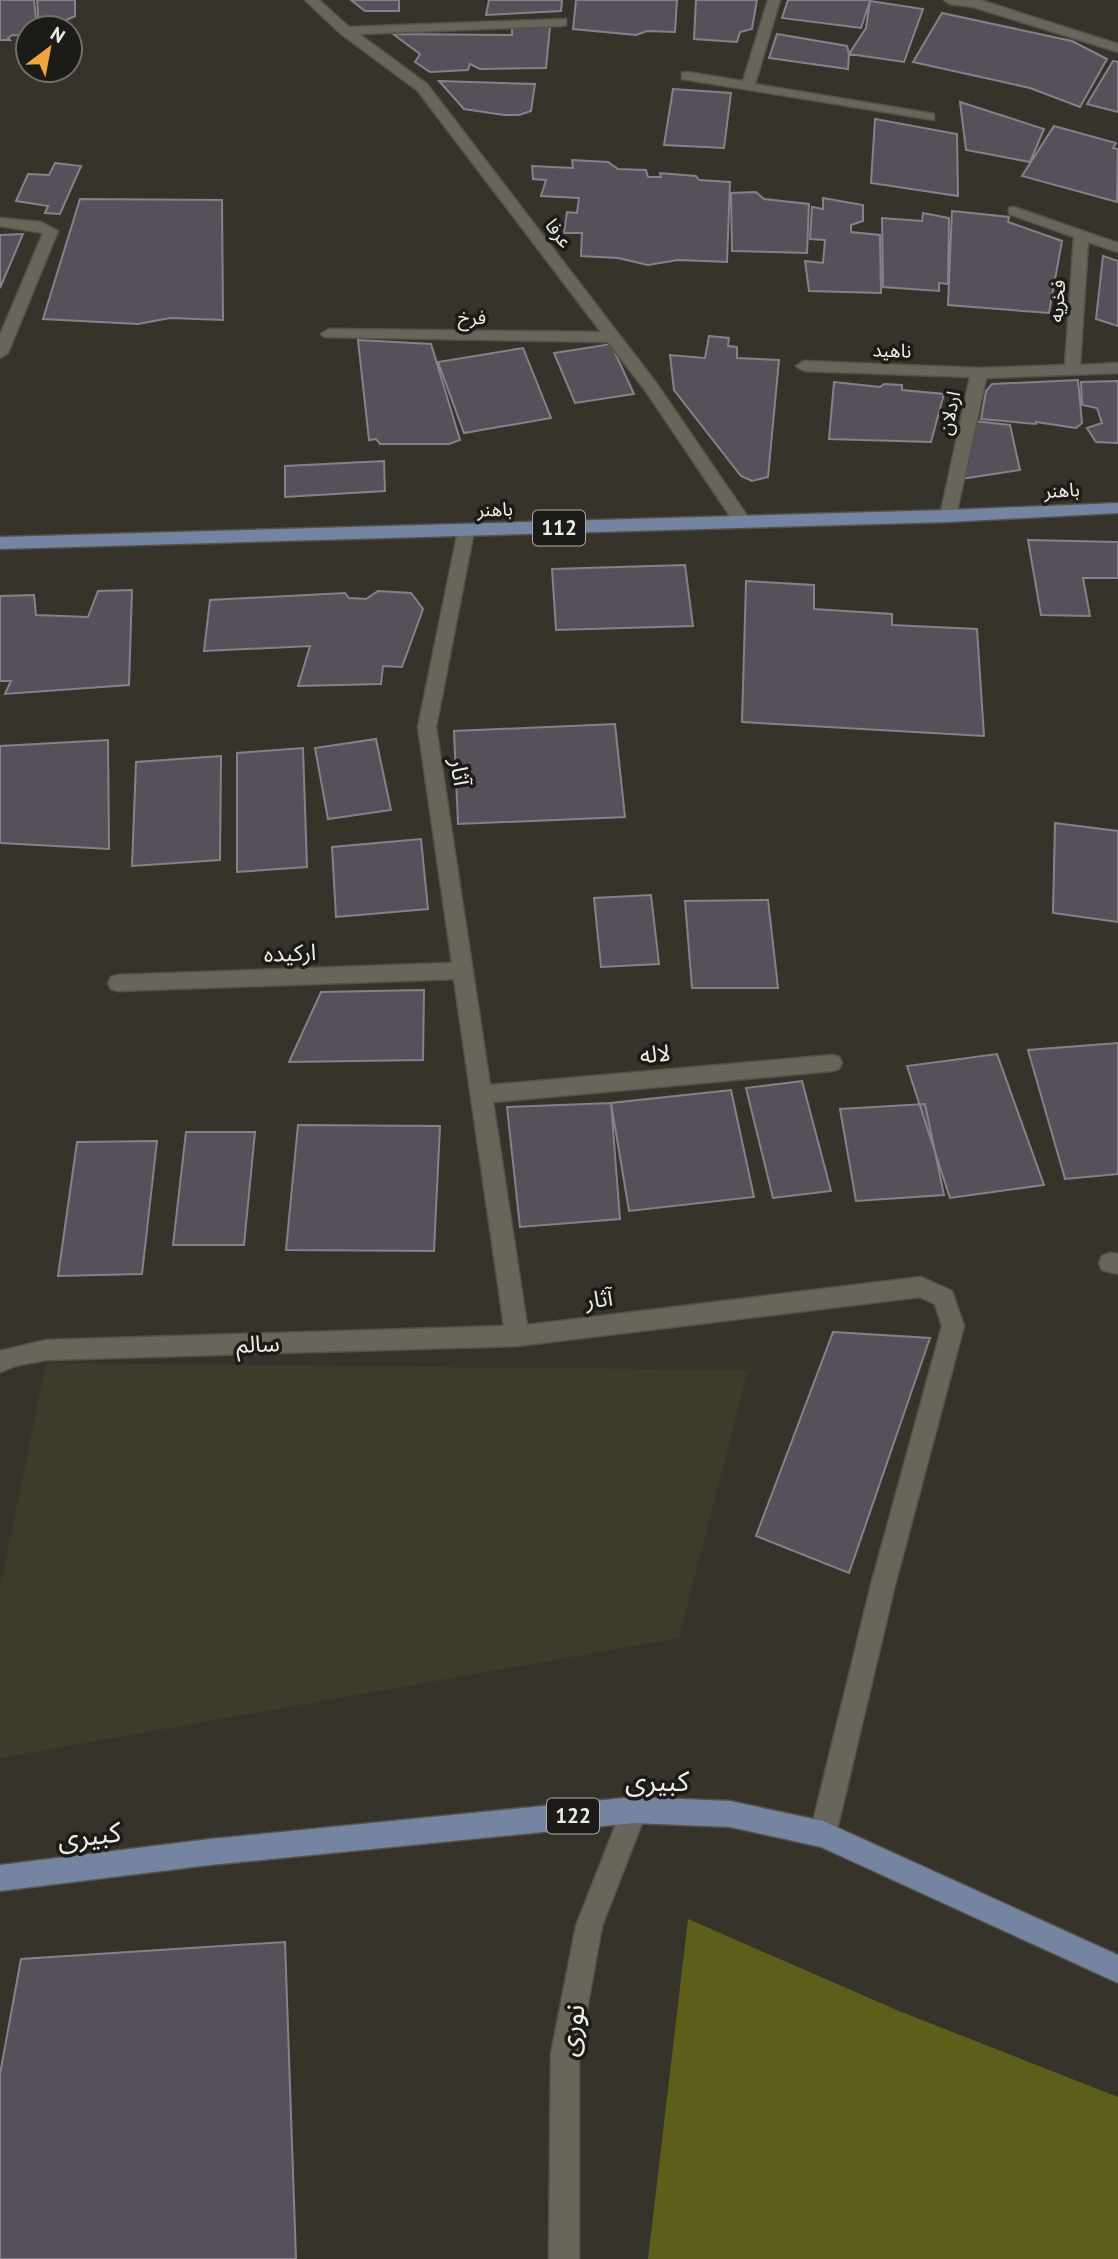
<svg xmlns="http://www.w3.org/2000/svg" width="1118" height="2259" viewBox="0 0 1118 2259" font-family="'PT Sans','Noto Sans Arabic',sans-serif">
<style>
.built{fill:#3e3b2a}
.green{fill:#5d5e19}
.building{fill:#56505a;stroke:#87808b;stroke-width:2}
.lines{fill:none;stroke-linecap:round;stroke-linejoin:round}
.minor-casing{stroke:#535249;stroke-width:3}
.primary-casing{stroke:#535249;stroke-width:3}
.minor{fill:#68665a;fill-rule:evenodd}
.primary{fill:#7584a1;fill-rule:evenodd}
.labels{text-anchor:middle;stroke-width:7;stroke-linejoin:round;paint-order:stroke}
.far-street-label{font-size:19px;fill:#eeece6;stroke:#1c1b17}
.shield{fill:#1c1b17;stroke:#afada8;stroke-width:2}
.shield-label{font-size:21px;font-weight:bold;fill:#eeece6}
.street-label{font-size:23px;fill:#eeece6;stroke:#1c1b17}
.near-street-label{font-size:28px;fill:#eeece6;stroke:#1c1b17}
</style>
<rect width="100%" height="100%" fill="#36342a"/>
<path class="built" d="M46,1363L748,1370L679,1638L0,1758V1589Z"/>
<path class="green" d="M688,1919L899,2011L1118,2097V2259H648Z"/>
<path class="building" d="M0,0H34L37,28H28V36L12,35L8,38L10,40H0Z
M37,0H75V16L49,28H39Z
M351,0H399V11H365Z
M489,0H562L561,11L486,15Z
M576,0H677L675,32L647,31L636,35L573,29Z
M696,0H757L752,29L740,32L737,42L694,39Z
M788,0H870V1L861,28L782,18Z
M870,1L923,9L904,62L849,54L866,28Z
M942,13L1072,41L1107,59L1080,107L1030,88L913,62Z
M512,27H550L546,68L480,69L470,64L468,70L430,72L415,62L420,54L393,34L512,35Z
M777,34L847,46L849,54L848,69L769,58Z
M1113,61L1118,62V112L1087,104Z
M439,81L535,84L531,111L519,115H504L464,109Z
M673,89L731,93L724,148L664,145Z
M960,102L1044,129L1030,162L966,150Z
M875,119L957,134L958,196L871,183Z
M1054,126L1116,143L1113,148L1118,149L1117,202L1022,176Z
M572,160L608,162L618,169L646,170L648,177H661L660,173L696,176L699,180L730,182L727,262L678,260L648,265L618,258L581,256L582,233H564L567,212L577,213L579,198L541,196L546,180L533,179L532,166L573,168Z
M55,163L81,166L60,214L45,213L48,206L16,201L28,174L49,175Z
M756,192L764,199L809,204L807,253L732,251L731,193Z
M823,198L863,205V221L851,225V232L880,235L881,293L809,291L805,261L823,263L825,240L810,239L812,207L823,209Z
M80,199L222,200L223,320L170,318L138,324L43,319Z
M952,211L1009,217L1008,222L1062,241L1049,313L948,305Z
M923,213L949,218L948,284L939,283V291L883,287L882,218L922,221Z
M23,234L0,288V235Z
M1103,256L1118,261V326L1096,319Z
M709,336L729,338L728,346L737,347V358L779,360L768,477L752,481L741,476L674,390L670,355L705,358Z
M358,340L431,344L460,440L449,444H380L376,439L369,440Z
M611,344L634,394L575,403L554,353Z
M523,348L551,418L464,433L438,362Z
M1078,380L1082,423L1076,428L1036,422V424L981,419L986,391L992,384Z
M1118,381V443L1096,442L1087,428L1102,423L1097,408L1082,405L1081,382Z
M834,382L880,387L884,384L902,385V390L944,394L931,442L829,439Z
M974,421L1010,425L1020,470L961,479Z
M384,461L385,491L285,497V466Z
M1028,540L1118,542V578H1083L1090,616L1041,615Z
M685,565L693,626L556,630L552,569Z
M746,581L814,585V609L892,614V625L977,629L984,736L742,722Z
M132,590L129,685L5,694L11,681H0V596L34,595L36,615L88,617L98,591Z
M378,591L411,593L423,609L402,667L383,666L381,684L298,686L310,646L204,651L210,600L345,593L349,598L366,599Z
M615,724L625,817L458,824L454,731Z
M376,739L391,810L328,819L315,748Z
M108,740L109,849L0,843V746Z
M303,748L307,867L237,872V753Z
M221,756L220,860L132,866L136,762Z
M1055,823L1118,831V922L1053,913Z
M421,839L428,909L336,917L332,847Z
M651,895L659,964L601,967L594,898Z
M768,900L778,988H692L685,901Z
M424,990L423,1060L289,1062L321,992Z
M1118,1043V1174L1065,1179L1028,1050Z
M997,1054L1044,1185L950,1198L907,1066Z
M802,1081L831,1191L773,1198L746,1088Z
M731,1090L754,1197L629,1211L611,1103Z
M611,1103L620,1219L520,1227L507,1107Z
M925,1104L944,1195L856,1201L840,1109Z
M298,1125L440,1126L434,1251L286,1250Z
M186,1132H255L244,1245H173Z
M157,1141L142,1274L58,1276L77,1142Z
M833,1332L930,1338L849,1573L756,1536Z
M285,1942L296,2259H0V2074L21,1959Z"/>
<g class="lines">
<g class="minor-casing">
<path id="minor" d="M305,0H319L349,27L566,19V25L561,26L359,34L427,84L657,384L748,517L750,521L748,525H736L645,390L608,342L324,337L321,334L329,329L601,332L417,90L341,34Z
M768,0H780L755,84L929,113L934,114V120L682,79V73L687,72L743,81Z
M944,0H980L1118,44V52L973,7L950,4Z
M1014,207L1118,243V252L1088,242L1080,365L1118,363V373L986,378L956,516L948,522L940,516L970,377L804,371L796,366L804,361L979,368L1065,365L1074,237L1009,214V208Z
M0,218L41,222L58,231L8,353L0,358V335L43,233L0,226Z
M466,525L474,531L436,727L490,1085L832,1055L839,1057L842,1063L839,1069L832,1071L493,1102L527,1325L921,1277L952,1291L964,1326L895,1585L836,1834L832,1843L823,1847L814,1843L810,1834L871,1585L942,1326L935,1304L920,1297L517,1346L46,1360L15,1366L0,1372V1351L46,1340L504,1326L454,979L118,991L111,989L108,983L111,977L118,975L452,963L418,727L458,531Z
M1110,1253L1118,1254V1274L1102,1270L1099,1263L1102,1256Z
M634,1797L643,1801L647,1810L602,1926L579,2054V2259H549L551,2054L576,1926L625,1801Z"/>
</g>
<g class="primary-casing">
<path id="primary" d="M1118,503V513L948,522L0,549V537L948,510Z
M634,1797L730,1801L823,1821L1118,1955V1983L821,1847L730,1827L634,1823L210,1865L0,1891V1865L210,1839Z"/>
</g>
<use href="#minor" class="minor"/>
<use href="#primary" class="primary"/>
</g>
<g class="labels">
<g class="far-street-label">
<text transform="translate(559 233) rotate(53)" y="7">عرفا</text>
<text transform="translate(1057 301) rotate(-86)" y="7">فخریه</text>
<text transform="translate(472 317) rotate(1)" y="7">فرخ</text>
<text transform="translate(892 350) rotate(2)" y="7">ناهید</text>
<text transform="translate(949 413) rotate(-78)" y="7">اردلان</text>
<text transform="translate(1062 490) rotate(-3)" y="7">باهنر</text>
<text transform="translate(495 509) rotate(-2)" y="7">باهنر</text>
</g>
<g class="shield">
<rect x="533" y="510.5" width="52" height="35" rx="5"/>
<rect x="547" y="1798.5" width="52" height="35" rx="5"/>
</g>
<g class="shield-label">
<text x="559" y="535">112</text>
<text x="573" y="1823">122</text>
</g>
<g class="street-label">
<text transform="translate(460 772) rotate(81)" y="8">آثار</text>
<text transform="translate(290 953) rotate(-2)" y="8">ارکیده</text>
<text transform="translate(655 1054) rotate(-5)" y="8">لاله</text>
<text transform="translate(599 1299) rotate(-7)" y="8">آثار</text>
<text transform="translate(258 1344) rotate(-2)" y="8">سالم</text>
</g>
<g class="near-street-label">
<text x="657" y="1791">کبیری</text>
<text transform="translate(89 1835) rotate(-7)" y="10">کبیری</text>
<text transform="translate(571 2030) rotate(-81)" y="10">نوری</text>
</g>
</g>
<g transform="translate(49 49) rotate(32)"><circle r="33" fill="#1c1b17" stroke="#706f6a" stroke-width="2"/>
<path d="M0-5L12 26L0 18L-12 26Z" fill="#f0a63e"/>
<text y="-10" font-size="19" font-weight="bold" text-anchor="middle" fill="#eeece6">N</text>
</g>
</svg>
